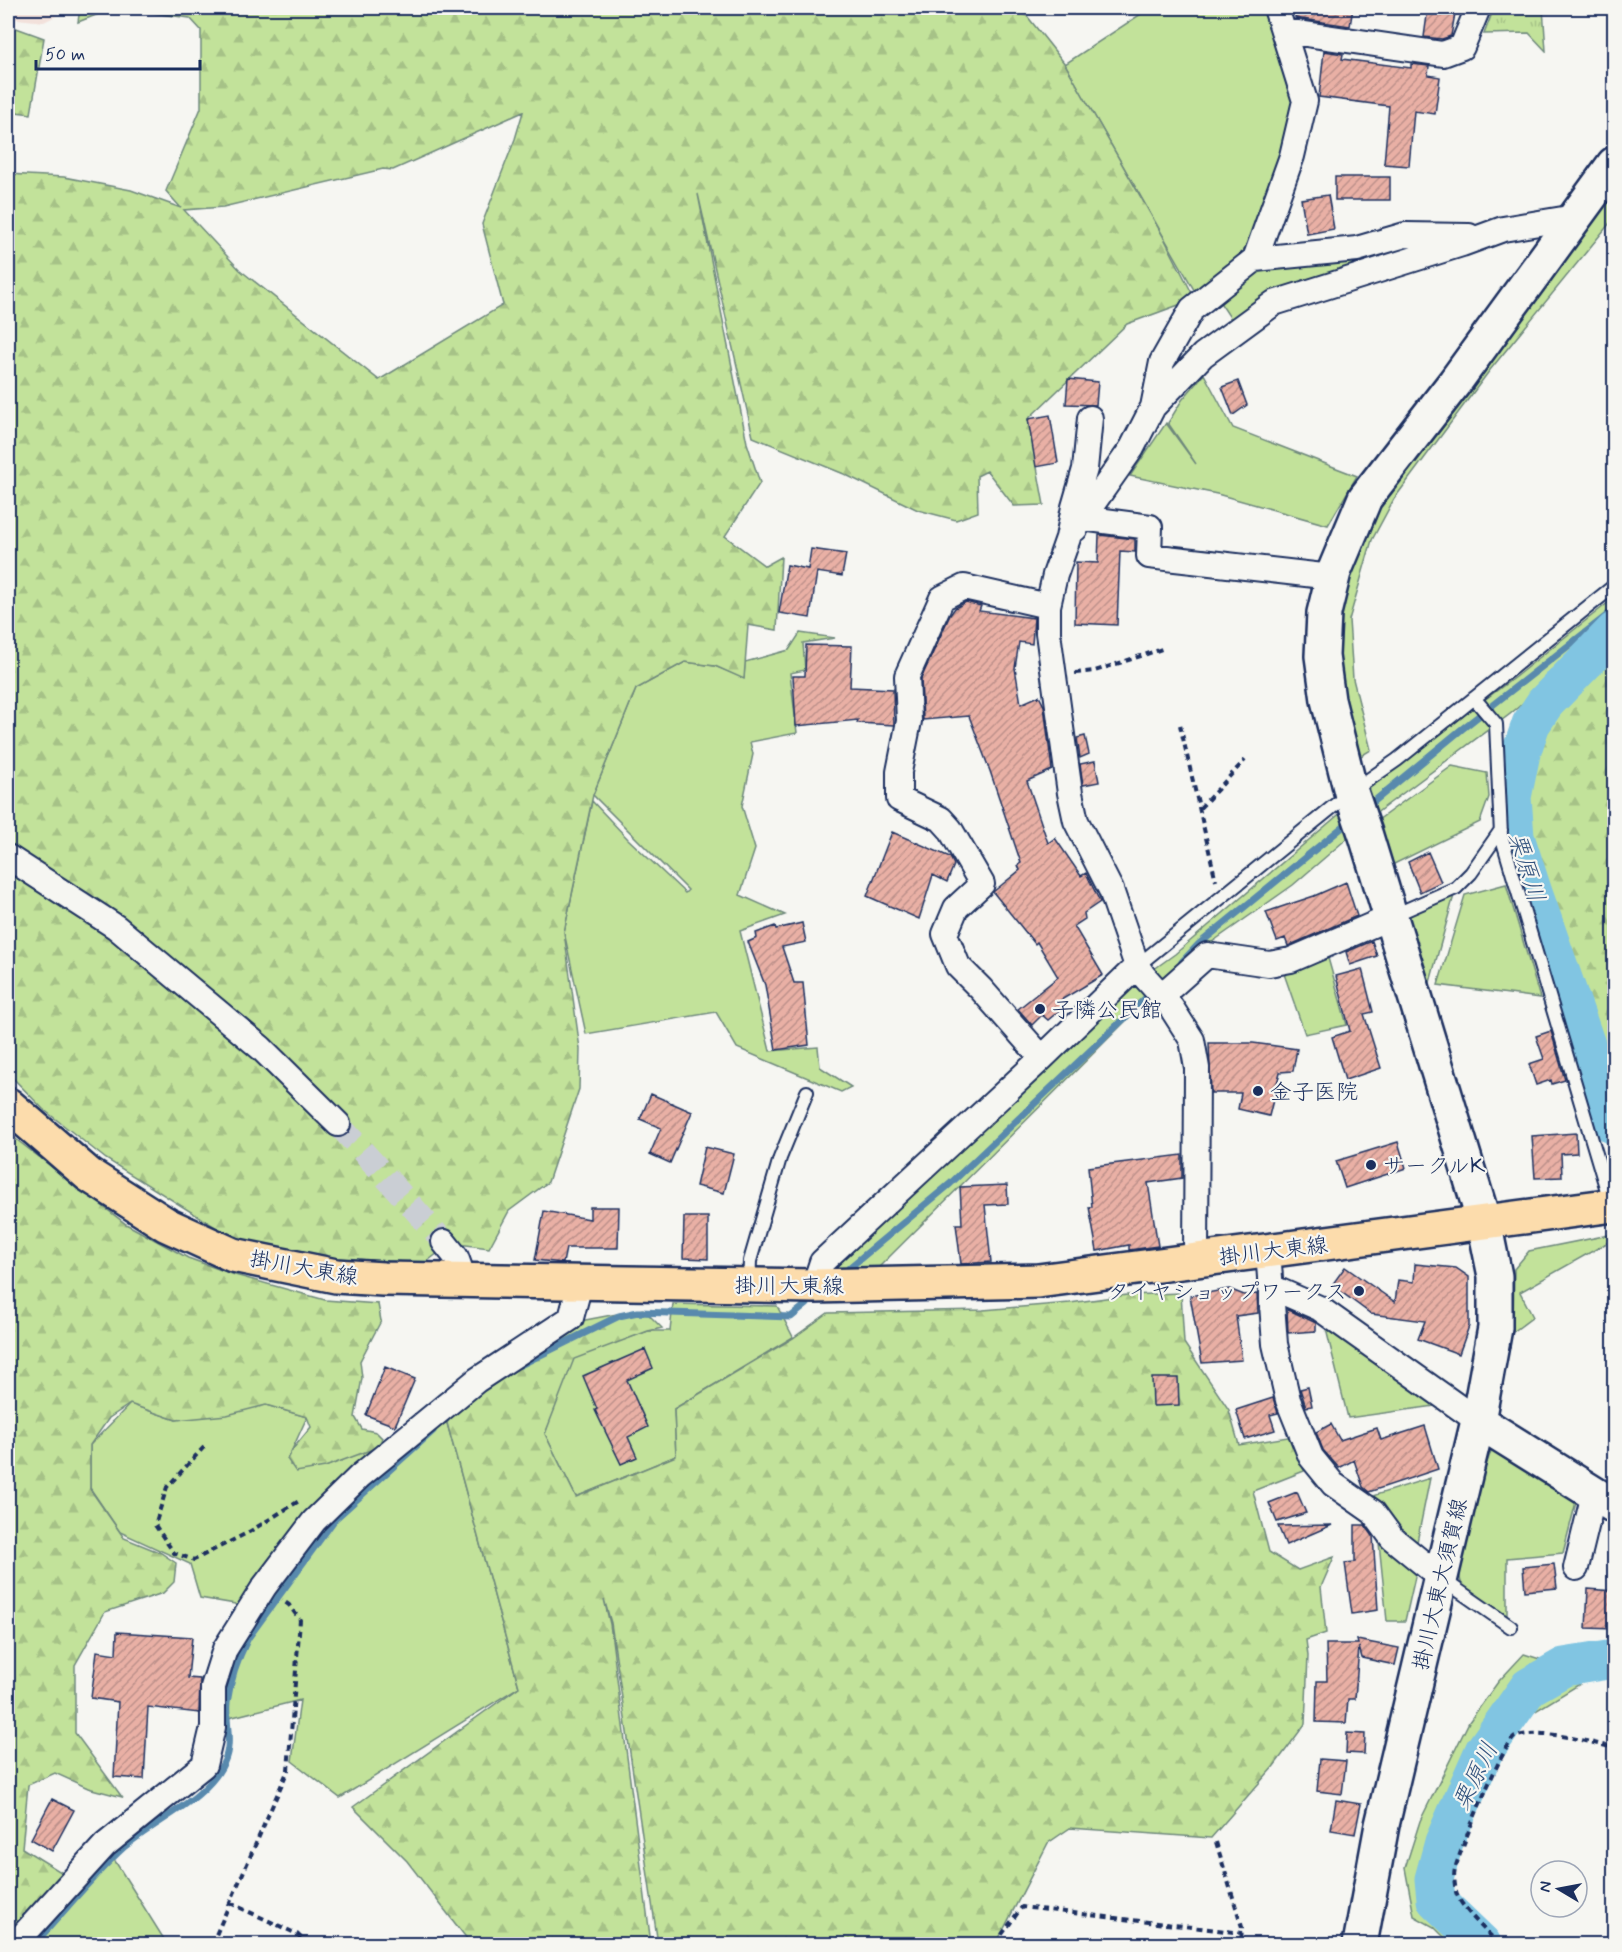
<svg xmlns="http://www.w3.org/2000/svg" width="1622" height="1952" viewBox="0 0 1622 1952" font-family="Mynerve,'Klee One',sans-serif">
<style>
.built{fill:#f2e1db}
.grass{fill:#c2e29a;stroke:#6e887c;stroke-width:1.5}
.forest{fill:url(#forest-firs);stroke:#6e887c;stroke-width:1.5;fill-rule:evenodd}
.park{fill:url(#park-tufts);stroke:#6e887c;stroke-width:1.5}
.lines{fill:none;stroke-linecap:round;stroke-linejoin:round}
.stream{stroke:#5889ad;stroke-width:7}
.river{stroke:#81c5e2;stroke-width:39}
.building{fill:url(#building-hatch);stroke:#1b2f5e;stroke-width:1.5}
.street-tunnel{stroke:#caced4;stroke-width:24;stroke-dasharray:24 12;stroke-linecap:butt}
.lane-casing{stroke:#1b2f5e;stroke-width:16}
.street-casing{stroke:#1b2f5e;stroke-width:28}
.secondary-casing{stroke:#1b2f5e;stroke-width:38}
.primary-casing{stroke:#1b2f5e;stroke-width:38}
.path{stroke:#1b2f5e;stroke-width:4;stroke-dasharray:6 4.5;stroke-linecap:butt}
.lane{stroke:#f6f6f2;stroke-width:12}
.street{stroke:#f6f6f2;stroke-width:24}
.secondary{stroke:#f6f6f2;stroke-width:33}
.primary{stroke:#fcdcac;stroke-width:33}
.poi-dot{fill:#1b2f5e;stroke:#f6f6f2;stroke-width:2}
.labels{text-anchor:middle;stroke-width:4.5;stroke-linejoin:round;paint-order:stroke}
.poi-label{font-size:22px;fill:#1b2f5e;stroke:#f6f6f2;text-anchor:start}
.street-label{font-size:22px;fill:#1b2f5e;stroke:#f6f6f2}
.water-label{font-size:24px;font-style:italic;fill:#34547f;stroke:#f6f6f2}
</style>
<defs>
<pattern id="forest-firs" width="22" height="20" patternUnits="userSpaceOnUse" patternTransform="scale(1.5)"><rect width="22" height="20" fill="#c2e29a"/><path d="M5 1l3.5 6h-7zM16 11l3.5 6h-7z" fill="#a6c287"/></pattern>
<pattern id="park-tufts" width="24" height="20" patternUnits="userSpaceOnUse" patternTransform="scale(1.5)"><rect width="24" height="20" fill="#c2e29a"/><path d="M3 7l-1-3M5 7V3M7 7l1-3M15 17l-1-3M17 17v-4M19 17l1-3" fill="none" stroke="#a6c287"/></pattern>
<pattern id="building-hatch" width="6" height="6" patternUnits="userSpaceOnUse" patternTransform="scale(1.5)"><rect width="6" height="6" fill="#e9b0a5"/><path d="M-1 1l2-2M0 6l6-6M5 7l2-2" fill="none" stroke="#bc908a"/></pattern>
</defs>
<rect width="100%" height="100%" fill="#f6f6f2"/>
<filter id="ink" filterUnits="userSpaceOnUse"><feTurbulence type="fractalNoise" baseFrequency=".0167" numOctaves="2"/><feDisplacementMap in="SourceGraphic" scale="12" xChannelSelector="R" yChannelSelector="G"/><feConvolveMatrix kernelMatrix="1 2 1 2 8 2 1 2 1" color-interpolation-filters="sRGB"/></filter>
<g filter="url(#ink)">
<path class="built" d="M8,8H72L44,22L8,18Z"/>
<path class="grass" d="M1150,8H1276L1304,97L1255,259L1201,302L1065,64Z
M1614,185V218L1490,370L1394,499L1372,540L1349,620L1353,679L1371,750L1356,759L1341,693L1337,647L1340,608L1347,573L1387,489Z
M1370,251L1376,267L1233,322L1217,298L1254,266Z
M1204,374L1233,428L1357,476L1328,525L1217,494L1130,476L1166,423L1196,464L1168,423L1182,400Z
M1614,598V640C1595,656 1571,665 1551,679C1531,693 1517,712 1496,724L1379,811L1293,885L1205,947L1159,988L872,1274L833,1270L1132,985L1175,954L1391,770L1515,677Z
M800,633L835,638L803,643L805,670L790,673L797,733L750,742L753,754L742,806L755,849L740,895L785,915L740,931L770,1051L818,1047L820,1067L851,1087L841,1092L737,1048L716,1012L586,1034L564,932L592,801L628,839L685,893L688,890L593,795L636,689L685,662L715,666L744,678L745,662L789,650Z
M1452,766L1487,773L1489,797L1480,822L1392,865L1374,823Z
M1506,884L1540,998L1438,985L1465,895Z
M1456,888L1429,986L1402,908Z
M1326,951L1347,1025L1305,1034L1283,971Z
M1614,1234V1239L1520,1292L1533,1317L1513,1332L1514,1269L1529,1251Z
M673,1304L777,1306L793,1337L674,1409L676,1456L576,1497L545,1434L569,1359L648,1331H670Z
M1326,1329L1354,1346L1435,1406L1348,1418Z
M130,1404L176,1420L266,1405L307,1417L292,1450L290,1465L325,1467L422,1424L447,1423L519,1687L340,1798L292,1761L300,1700L221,1720L244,1622L235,1604L200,1598L190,1564L120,1532L90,1488V1445Z
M1493,1445L1576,1502L1563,1553L1507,1558V1616L1463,1587C1448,1560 1483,1476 1493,1445Z
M1430,1478L1416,1547L1369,1497Z
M1378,1533L1417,1568L1405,1621H1387Z
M1524,1654L1593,1676L1524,1718L1505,1739L1449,1876L1454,1899L1494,1944H1451L1434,1927L1414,1916L1405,1868L1420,1821L1469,1722L1498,1682Z
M105,1845L167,1944H25Z
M1249,1942L1327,1944H1249Z"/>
<path class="forest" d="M80,8H1005L1027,16L1065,64L1164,238L1195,299L1127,324L1028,419L1044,505L1014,506L987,471L977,476L978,512L956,520L918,510L844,474L753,437L698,194L747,443L760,483L725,536L765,566L781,557L777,630L748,625L744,679L715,666L685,662L636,689L593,795L564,932L580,1049L579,1089L548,1182L509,1211L489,1248L451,1243L425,1263L334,1258L236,1240L106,1159L43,1109L11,1076L8,1066V174L64,177L131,190L181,208L166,191L201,108V30L190,18L114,8L78,22ZM523,112L515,139L482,224L503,305L379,380L240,270L184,210L223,207L383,169L393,170Z
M8,25L44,38L31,114L8,111Z
M1614,645V1110L1597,1050L1583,984L1551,910L1529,837L1519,793L1528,754L1538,728L1579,686Z
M8,1133L126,1224L188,1258L235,1275L325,1300L378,1304L381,1321L360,1361L362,1378L355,1417L362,1429L376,1432L382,1438L379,1445L373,1449L325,1467L296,1472L287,1459L292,1450L311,1427L307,1417L266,1405L227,1415L176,1420L130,1404L109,1418L90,1445V1489L124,1538L161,1553L176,1563L174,1582L163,1593L105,1612L75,1665V1733L122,1797L88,1788L55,1773L28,1785L22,1848L74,1880L8,1937Z
M1181,1293L1184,1343L1229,1410L1239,1445L1294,1436L1304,1471L1253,1491L1269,1552L1298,1570L1334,1557L1321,1587L1326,1633L1306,1640L1308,1656L1305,1724L1274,1766L1211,1838L1070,1828L1048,1843L996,1944H658L611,1623L604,1599L610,1624L651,1944H471L407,1861L353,1807L519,1687L447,1423L470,1384L575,1322L643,1309L662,1328L648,1331L574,1359L545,1434L576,1497L676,1456L674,1409L793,1338L828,1313L983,1310L1070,1303L1127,1295Z"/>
<path class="park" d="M1494,8H1543L1546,51L1529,33L1484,34Z"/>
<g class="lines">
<path class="stream" d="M1366,808L1462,729L1614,610
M1182,962L1199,944L1350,821
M849,1268L950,1184L1153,991
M520,1365L619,1316L638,1312L791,1317L807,1304
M34,1944C64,1912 92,1876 124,1847C155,1820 207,1800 224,1762C233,1743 225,1722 227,1703C230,1681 238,1658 248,1638L335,1519L433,1431"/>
<path class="river" d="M1614,632L1545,703L1531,724L1521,753L1512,797L1515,837L1532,890L1614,1125
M1482,1944L1436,1900L1434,1879L1444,1842L1484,1751L1529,1687L1564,1667L1614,1659"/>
</g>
<path class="building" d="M1296,8H1353L1350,26L1295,18Z
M1428,8H1456L1451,36L1442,39L1424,37Z
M1324,51L1343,54L1342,59L1411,68V64L1429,66L1428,75L1440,77L1435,114L1414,111L1409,166L1384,164L1389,106L1319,97Z
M1335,177H1390V200H1335Z
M1328,195L1334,229L1307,234L1301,199Z
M1068,379L1098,382L1096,405L1066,404Z
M1238,381L1247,405L1233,415L1222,387Z
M1050,415L1058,463L1036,467L1028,419Z
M1099,535L1135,539V552L1120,551L1117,625L1075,623L1076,562L1098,563Z
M811,549L846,554L842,576L817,572L810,618L779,613L787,565L808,569Z
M966,602L981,606L979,611L1034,618L1032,644L1019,642L1015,668L1021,704L1039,696L1044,706L1052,770L1027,781L1048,843L1055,838L1081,876L1086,873L1100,902L1084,913L1085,919L1074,926L1103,975L1061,1000L1065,1006L1048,1020L1042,1015L1032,1025L1018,1009L1058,977L1037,942L1035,944L993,892L1020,870L1018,865L1021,863L990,771L969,716L923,720L921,679L950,615L955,608Z
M806,645L852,646L850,687L893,689L894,725L857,723L858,720L796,726L793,676H805Z
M1085,736L1089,754L1080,758L1077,738Z
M1095,761L1099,782L1083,785L1080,764Z
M892,832L950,857L954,865L947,882L933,875L919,919L867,896Z
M1428,852L1441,882L1420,892L1408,862Z
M1346,882L1357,916L1288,946L1285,938L1277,941L1266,912L1314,896Z
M802,923L806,942L782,947L794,983H803L809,1045L776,1050L765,985L748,942L757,938L756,933L775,926L776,929Z
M1372,941L1377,956L1350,965L1346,952Z
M1362,969L1373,1012L1364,1014L1381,1068L1345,1080L1332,1037L1350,1031L1336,976Z
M1551,1031L1565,1080L1552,1084L1551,1080L1536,1085L1529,1064L1544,1059L1536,1036Z
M1209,1043H1253L1297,1049L1293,1071L1280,1072L1269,1116L1238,1109L1241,1093H1211Z
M651,1094L692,1112L670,1163L650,1154L661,1128L640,1119Z
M1576,1133L1577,1153L1561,1154L1562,1177L1535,1178L1532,1136Z
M1398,1142L1406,1168L1345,1188L1336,1161Z
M705,1147L734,1154L724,1193L696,1186Z
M1182,1155V1178L1148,1183L1158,1246L1129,1250V1245L1097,1251L1089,1207H1092L1088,1167Z
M1007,1185L1008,1204L985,1205L991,1262L961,1264L956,1224H962L960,1187Z
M590,1207H619L618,1248H566L563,1263L535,1260L544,1211L590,1219Z
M684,1217H708V1259L683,1258Z
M1415,1264L1456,1268L1469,1277V1326L1459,1354L1418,1339L1425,1321L1371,1314L1332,1285L1345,1267L1395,1302L1398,1280L1414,1282Z
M1229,1289L1244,1295L1257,1294L1258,1313L1236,1316L1242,1360L1202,1363L1190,1296Z
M1287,1309L1316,1323V1331L1288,1333Z
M645,1349L653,1368L627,1380L648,1427L628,1437L637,1457L621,1464L595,1410L597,1409L583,1376Z
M385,1367L415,1379L395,1426L366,1415Z
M1152,1378H1178L1179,1405L1153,1406Z
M1308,1387L1312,1406L1306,1407L1300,1389Z
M1273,1398L1278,1413L1270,1415L1275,1430L1245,1439L1236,1410Z
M1331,1424L1340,1440L1377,1428L1381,1440L1425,1426L1438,1469L1369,1492L1363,1487L1354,1460L1339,1468L1323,1450L1316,1432Z
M1297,1492L1306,1513L1277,1522L1269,1503Z
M1332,1525L1286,1545L1278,1526Z
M1355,1525H1365L1373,1536L1378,1610L1352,1614L1345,1563L1355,1562Z
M1554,1564L1557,1588L1525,1591L1523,1567Z
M1588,1589L1614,1591V1629L1586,1628Z
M117,1632L192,1637L188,1678L200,1679L199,1713L148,1707L144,1779L114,1777L118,1702L91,1698L97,1651L116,1654Z
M1357,1640L1399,1648L1395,1665L1362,1658L1359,1647L1355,1699H1348L1346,1723L1316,1722L1317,1681H1327L1326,1644H1358Z
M1347,1733L1365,1734L1364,1754L1346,1753Z
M1320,1759L1346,1761L1342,1794L1317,1791Z
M52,1799L74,1810L52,1851L31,1839Z
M1336,1800L1361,1804L1355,1834L1331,1830Z"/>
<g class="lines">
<path class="street-tunnel" d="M338,1124L444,1242"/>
<g class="lane-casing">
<path id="lane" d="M1474,698L1496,724L1501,835L1611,1204
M1392,916L1456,888L1471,873L1501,830
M1137,966L1351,792L1397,760L1614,586
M749,1285L750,1261L780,1158L807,1092
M1442,1579L1511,1627"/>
</g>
<g class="street-casing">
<path id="street" d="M1285,31L1443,54L1462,47L1478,8
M1255,259L1357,249L1405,235L1469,236
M1153,407L1162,362L1192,309L1255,259L1292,156L1305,101L1276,8
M1090,418L1085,469L1074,507L1068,538L1055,575L1048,606V633L1070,793L1076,821L1111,890L1137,966L1143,975L1169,1004L1192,1040L1197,1068L1196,1260
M1082,518L1150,527L1149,556L1332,577
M1075,529L1132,448L1153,407L1203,355L1274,303L1462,244L1503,229L1575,217
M8,857L116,927L261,1048L338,1124
M1162,995L1207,955L1269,964L1291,960L1391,917
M1042,1058L981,989L958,966L945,934L956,908L982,884L950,829L941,819L899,799V772L909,721L907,676L942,598L964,587L1048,606
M444,1242L456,1257L465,1282
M1268,1251L1275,1344L1288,1400L1311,1457L1333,1484L1373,1512L1392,1538L1441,1578
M814,1286L822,1262L1042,1058L1137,966
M1271,1287L1319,1308L1478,1421
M1576,1568L1594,1494
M15,1944L105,1845L204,1765L213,1727V1687L225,1649L264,1587L314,1521L360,1476L477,1380L571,1318L580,1284"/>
</g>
<g class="secondary-casing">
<path id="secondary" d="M1478,1421L1614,1506
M1360,1944L1382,1825L1478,1421L1495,1328V1276L1484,1222L1366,836L1351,792L1328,700L1322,656L1324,613L1334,572L1365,498L1455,382L1614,164"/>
</g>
<g class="primary-casing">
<path id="primary" d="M8,1105L89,1175L167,1225L233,1255L336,1276L383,1279L814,1286L1038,1281L1614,1205"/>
</g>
<path class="path" d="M1075,673L1095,671L1162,649
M1180,725L1216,881
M1200,808L1245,760
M204,1447L167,1487L155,1525L174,1553L194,1560L249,1532L299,1501
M1216,1842L1242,1927L1241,1944
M230,1903L297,1934L307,1944
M212,1944L288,1770L300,1620L289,1605L282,1600
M997,1944L1000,1937L1022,1907L1242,1933
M1499,1944C1488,1933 1460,1907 1456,1892C1455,1885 1453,1875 1455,1869C1460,1850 1503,1743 1515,1737C1540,1727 1589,1742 1614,1748"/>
<use href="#lane" class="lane"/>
<use href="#street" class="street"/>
<use href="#secondary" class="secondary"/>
<use href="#primary" class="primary"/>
</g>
</g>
<g class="poi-dot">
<circle cx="1040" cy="1009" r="6"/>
<circle cx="1258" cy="1091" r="6"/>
<circle cx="1371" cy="1165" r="6"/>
<circle cx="1359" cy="1291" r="6"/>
</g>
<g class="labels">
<g class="poi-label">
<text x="1052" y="1017">子隣公民館</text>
<text x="1270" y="1099">金子医院</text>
<text x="1383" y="1173">サークルK</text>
<text x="1347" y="1299" text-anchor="end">タイヤショップワークス</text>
</g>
<g class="street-label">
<text transform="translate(1273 1250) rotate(-7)" y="8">掛川大東線</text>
<text transform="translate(304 1267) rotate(10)" y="8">掛川大東線</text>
<text x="789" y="1293">掛川大東線</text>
<text transform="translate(1439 1584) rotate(-77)" y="8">掛川大東大須賀線</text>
</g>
<g class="water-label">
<text transform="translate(1527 867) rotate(73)" y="8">栗原川</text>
<text transform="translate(1475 1776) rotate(-64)" y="8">栗原川</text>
</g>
</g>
<rect width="1622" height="1952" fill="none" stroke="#f6f6f2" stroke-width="30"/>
<rect x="15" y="15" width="1592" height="1922" fill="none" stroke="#1b2f5e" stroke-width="2" filter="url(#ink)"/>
<g transform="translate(1559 1889) rotate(280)"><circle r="28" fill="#f6f6f2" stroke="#9ea6b7" stroke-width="1.5"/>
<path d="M0-4.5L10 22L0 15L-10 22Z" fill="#1b2f5e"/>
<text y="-9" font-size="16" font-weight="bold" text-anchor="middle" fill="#1b2f5e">N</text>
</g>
<path d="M36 60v9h164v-9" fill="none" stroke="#1b2f5e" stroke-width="3"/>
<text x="45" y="60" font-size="18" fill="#1b2f5e" stroke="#f6f6f2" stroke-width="4.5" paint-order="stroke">50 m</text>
</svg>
